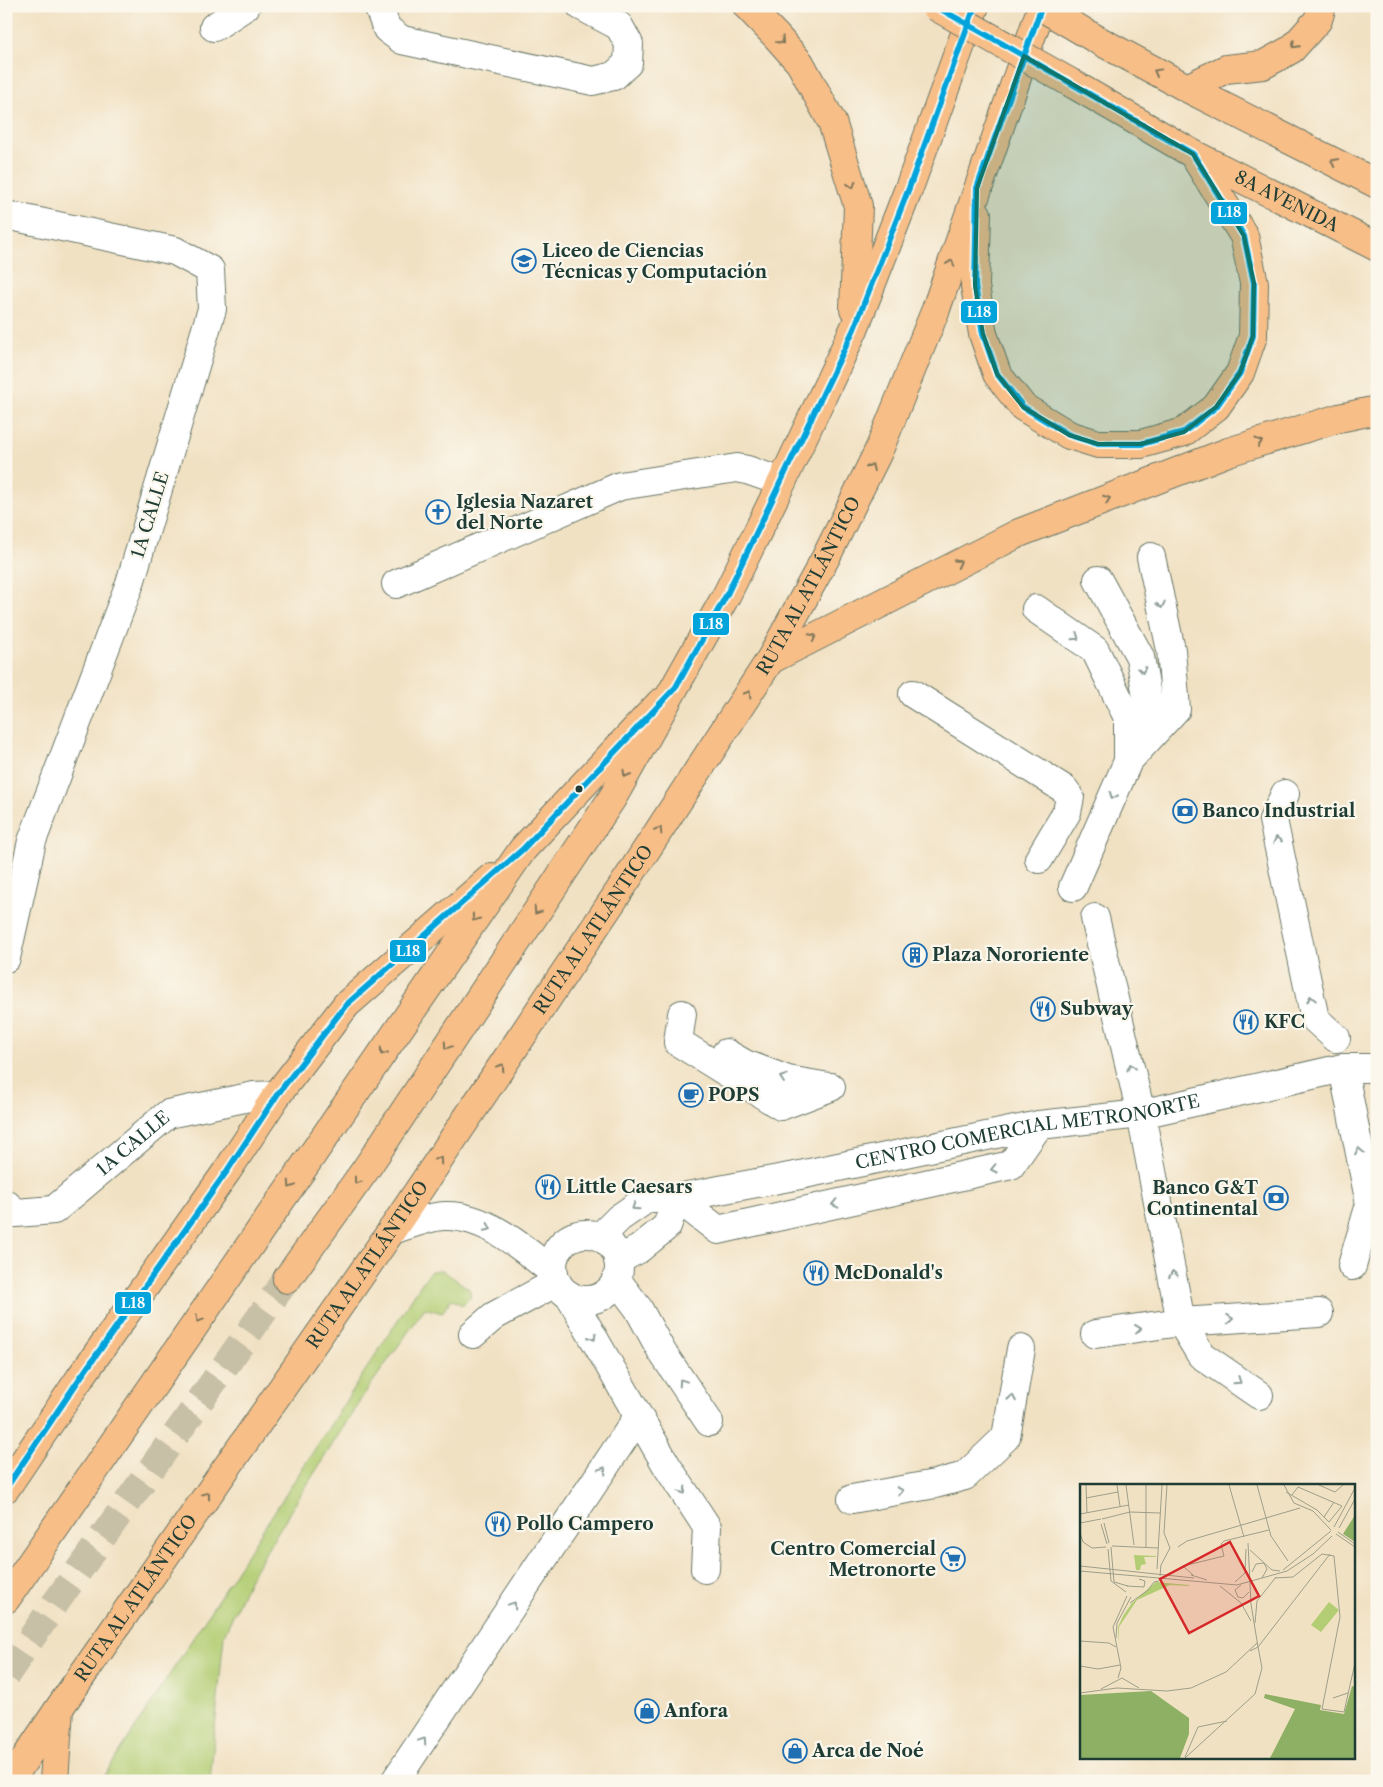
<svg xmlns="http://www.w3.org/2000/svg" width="1383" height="1787" viewBox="0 0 1383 1787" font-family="'Libre Caslon Text',serif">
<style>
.green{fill:#b2cd73;stroke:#688554}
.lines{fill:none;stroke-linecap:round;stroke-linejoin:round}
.highway-tunnel{stroke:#c7c0a6;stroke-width:28;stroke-dasharray:28 14;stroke-linecap:butt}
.minor-casing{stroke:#687666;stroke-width:30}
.major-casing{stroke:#687666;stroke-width:30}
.highway-casing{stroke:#687666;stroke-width:30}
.minor{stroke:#fff;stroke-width:28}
.major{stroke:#f7be88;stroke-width:28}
.highway{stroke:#f7be88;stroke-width:28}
.major-bridge-casing{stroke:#687666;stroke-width:30;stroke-linecap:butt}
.major-bridge{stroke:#f7be88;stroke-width:28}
.bus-1-casing{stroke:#fbf7ec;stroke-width:10}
.bus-1{stroke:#03a3dc;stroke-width:6}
.oneway{stroke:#80775a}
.oneway2{stroke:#8f9e9a}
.marked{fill:#0f766e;fill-opacity:0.2;stroke:#0f766e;stroke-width:4;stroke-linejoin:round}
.bus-dot{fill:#1f3d34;stroke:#fbf7ec;stroke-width:2}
.labels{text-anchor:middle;stroke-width:4.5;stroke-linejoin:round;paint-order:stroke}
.street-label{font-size:18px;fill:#1f3d34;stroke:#fbf7ec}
.poi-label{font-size:18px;font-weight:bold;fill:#1f3d34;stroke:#fbf7ec;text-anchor:start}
.inset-road{fill:none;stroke:#9d9f8a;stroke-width:1}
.view{fill:#d62828;fill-opacity:0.15;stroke:#d62828;stroke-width:2.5}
.inset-edge{fill:none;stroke:#1f3d34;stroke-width:2.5}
.line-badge{stroke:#fbf7ec;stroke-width:2}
.badge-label{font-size:14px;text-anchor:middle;font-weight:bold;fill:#fff}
</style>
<rect width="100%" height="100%" fill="#fbf7ec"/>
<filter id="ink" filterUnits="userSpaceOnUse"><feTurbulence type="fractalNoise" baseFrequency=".02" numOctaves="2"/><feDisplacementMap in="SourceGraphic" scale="10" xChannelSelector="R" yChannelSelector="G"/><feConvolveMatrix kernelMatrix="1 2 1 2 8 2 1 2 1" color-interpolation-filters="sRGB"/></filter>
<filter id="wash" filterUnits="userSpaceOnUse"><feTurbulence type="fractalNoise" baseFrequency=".0096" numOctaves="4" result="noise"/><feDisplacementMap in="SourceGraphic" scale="20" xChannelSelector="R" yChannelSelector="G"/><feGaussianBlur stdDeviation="1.12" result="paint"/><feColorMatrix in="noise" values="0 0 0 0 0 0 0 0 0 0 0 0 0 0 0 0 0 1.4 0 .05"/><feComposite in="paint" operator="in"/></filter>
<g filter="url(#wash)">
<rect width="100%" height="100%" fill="#f1e1c3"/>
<path class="green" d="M442,1270L469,1289L471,1297L462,1305L451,1299L442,1313L425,1308L363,1396L288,1515L249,1580L224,1635L210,1781H101L423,1281L431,1271Z"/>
</g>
<g filter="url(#ink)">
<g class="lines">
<path class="highway-tunnel" d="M6,1675L54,1605L287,1279"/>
<g class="minor-casing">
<g id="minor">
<path d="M378,6L387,29L402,40L593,81L614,76L628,63L629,44L619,26L581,6"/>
<path d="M214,27L246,6"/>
<path d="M6,215L175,251L210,270L212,309L130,583L32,841L6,958"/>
<path d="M1098,580L1140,657L1150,713L1136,744"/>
<path d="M396,584L620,486L737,468L747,470L782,482"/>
<path d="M1036,609L1095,650L1128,718V761L1073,887"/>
<path d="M913,694L1064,789L1070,797L1067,812L1039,859"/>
<path d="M1128,761L1176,709L1171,650L1151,557"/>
<path d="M1285,794L1273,820L1315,1019L1336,1038"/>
<path d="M1095,918L1141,1114L1181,1322L1201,1355L1259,1395"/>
<path d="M682,1014L678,1042L781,1106L831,1087"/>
<path d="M726,1053L745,1064L788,1080L829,1087"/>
<path d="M1343,1068L1370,1204L1352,1266"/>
<path d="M677,1198L718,1230L1011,1165L1039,1125"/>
<path id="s1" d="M6,1204L16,1213L54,1210L168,1114L254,1096L277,1095"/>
<path d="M392,1230C406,1226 430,1216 444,1216C485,1214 524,1249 554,1273"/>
<circle cx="586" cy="1267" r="33"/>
<path id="s2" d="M600,1237L619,1218L648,1198H677L800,1175L1039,1125L1141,1114L1343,1068H1377"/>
<path d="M618,1260L639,1249L667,1226L677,1198"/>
<path d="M616,1279L638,1308L662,1352L709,1422"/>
<path d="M569,1295L667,1466L707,1527L705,1569"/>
<path d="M473,1334L494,1316L557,1282"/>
<path d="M1095,1334L1181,1322L1319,1313"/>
<path d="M852,1499L935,1484L965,1476L1006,1437L1021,1349"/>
<path d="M395,1781L638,1417"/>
</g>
</g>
<g class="major-casing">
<g id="major">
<path d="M1096,39L1187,88L1377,184"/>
<path id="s3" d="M1073,84L1193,154L1377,247"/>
<path d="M6,1488L80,1378L227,1171L277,1095L346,1005L492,877"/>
<path d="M6,1599L523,849L660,703"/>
</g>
</g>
<g class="highway-casing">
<g id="highway">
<path d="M747,6L777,37L800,63L832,122L858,206L854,309"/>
<path d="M1187,88L1226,69L1263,65L1292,49L1318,20L1322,6"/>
<path d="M977,214L975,286L983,334L997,374L1023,407L1069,435L1098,444H1141L1184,432L1216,407L1240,373L1253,336L1254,283L1244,236L1193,154"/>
<path d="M770,660L1019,533L1228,452L1339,418L1377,410"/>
<path d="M287,1279L366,1169L613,797L727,594L782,482L854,329L909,188L975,6"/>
<path id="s4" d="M10,1781L60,1707L392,1230L628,878L770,660L826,557L879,450L936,309L1042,6"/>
<path d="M54,1781L59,1709"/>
</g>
</g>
<use href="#minor" class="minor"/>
<use href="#major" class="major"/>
<use href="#highway" class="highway"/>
<g class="major-bridge-casing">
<path id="major-bridge" d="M935,6L1073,84
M1040,6L1096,39"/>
</g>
<use href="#major-bridge" class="major-bridge"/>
<g class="bus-1-casing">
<path id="bus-1" d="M935,6L1024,56
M1024,56L1193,154L1244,236L1254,283L1253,336L1240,373L1216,407L1184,432L1141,444H1098L1069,435L1023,407L997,374L983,334L975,286L977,188Z
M1024,56L1042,6
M6,1488L80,1378L227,1171L277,1095L346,1005L523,849L676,687L727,594L854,329L909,188L975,6"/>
</g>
<use href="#bus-1" class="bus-1"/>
</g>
<defs><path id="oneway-chevron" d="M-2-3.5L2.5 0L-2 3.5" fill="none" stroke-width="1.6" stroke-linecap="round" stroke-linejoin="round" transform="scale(1.25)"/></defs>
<g class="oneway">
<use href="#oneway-chevron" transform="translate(781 41) rotate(48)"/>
<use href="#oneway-chevron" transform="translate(1295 45) rotate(135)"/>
<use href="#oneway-chevron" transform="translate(1157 72) rotate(-151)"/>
<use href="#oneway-chevron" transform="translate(1334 162) rotate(-153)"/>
<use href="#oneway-chevron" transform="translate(852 185) rotate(73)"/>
<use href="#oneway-chevron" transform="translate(951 263) rotate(-71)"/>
<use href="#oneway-chevron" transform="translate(1259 442) rotate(-17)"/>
<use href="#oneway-chevron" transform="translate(871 467) rotate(-64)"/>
<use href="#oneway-chevron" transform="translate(1107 499) rotate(-21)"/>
<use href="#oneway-chevron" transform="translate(958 563) rotate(-27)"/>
<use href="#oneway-chevron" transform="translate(813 637) rotate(-28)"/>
<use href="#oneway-chevron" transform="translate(748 694) rotate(-57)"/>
<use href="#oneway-chevron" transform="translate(626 774) rotate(120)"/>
<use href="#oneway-chevron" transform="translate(659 830) rotate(-57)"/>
<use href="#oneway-chevron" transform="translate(537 911) rotate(124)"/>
<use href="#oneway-chevron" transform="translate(475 918) rotate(125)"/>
<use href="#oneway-chevron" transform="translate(447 1046) rotate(124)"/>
<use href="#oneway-chevron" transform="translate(383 1052) rotate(125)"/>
<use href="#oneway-chevron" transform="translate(501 1067) rotate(-56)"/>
<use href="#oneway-chevron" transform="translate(439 1160) rotate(-56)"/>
<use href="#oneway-chevron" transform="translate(357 1181) rotate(126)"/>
<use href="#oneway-chevron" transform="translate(291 1185) rotate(124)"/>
<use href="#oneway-chevron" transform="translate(199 1319) rotate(124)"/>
<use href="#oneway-chevron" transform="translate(207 1495) rotate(-55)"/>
</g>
<g class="oneway2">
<use href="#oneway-chevron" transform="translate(1161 605) rotate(78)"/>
<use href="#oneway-chevron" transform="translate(1076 637) rotate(35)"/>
<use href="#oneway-chevron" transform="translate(1142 670) rotate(80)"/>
<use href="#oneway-chevron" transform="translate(1113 796) rotate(113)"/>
<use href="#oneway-chevron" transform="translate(1277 840) rotate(-102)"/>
<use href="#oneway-chevron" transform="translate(1311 999) rotate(-102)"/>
<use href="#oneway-chevron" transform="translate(1131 1067) rotate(-103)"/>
<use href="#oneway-chevron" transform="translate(783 1078) rotate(-161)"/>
<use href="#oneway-chevron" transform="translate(1359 1151) rotate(-101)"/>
<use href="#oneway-chevron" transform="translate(994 1169) rotate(168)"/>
<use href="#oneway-chevron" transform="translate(835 1204) rotate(167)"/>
<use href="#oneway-chevron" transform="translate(635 1207) rotate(146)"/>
<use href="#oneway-chevron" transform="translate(488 1228) rotate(26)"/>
<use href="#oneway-chevron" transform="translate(1173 1274) rotate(-101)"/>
<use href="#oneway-chevron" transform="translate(1230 1319) rotate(-4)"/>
<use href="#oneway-chevron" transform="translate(1138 1329) rotate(-7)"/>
<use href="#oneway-chevron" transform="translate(593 1337) rotate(60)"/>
<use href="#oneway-chevron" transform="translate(1238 1381) rotate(34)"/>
<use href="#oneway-chevron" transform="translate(682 1382) rotate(-124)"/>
<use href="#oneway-chevron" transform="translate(1012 1398) rotate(-80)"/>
<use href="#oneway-chevron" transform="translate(603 1470) rotate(-56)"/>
<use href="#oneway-chevron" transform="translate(683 1491) rotate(57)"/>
<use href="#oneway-chevron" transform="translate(900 1491) rotate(-10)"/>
<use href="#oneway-chevron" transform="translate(513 1605) rotate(-56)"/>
<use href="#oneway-chevron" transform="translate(423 1741) rotate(-56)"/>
</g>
</g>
<path class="marked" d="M1024,56L1193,154L1244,236L1254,283L1253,336L1240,373L1216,407L1184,432L1141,444H1098L1069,435L1023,407L997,374L983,334L975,286L977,188Z"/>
<defs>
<g id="school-ring" transform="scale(1.25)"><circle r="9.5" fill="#fbf7ec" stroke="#1f6fb2" stroke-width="1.5"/><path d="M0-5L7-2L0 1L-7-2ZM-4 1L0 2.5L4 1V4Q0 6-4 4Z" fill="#1f6fb2"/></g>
<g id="church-ring" transform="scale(1.25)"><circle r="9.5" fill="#fbf7ec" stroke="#1f6fb2" stroke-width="1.5"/><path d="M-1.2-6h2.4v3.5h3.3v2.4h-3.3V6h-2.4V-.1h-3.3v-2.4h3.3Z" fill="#1f6fb2"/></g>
<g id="bank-ring" transform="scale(1.25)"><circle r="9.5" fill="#fbf7ec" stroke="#1f6fb2" stroke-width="1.5"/><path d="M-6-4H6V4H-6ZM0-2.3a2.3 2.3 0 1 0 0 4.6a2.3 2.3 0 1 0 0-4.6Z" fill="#1f6fb2"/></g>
<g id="building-ring" transform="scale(1.25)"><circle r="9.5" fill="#fbf7ec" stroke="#1f6fb2" stroke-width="1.5"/><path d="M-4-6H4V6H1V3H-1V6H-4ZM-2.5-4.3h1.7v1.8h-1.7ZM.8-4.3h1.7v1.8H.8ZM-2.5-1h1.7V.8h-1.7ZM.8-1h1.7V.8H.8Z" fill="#1f6fb2"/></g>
<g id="restaurant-ring" transform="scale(1.25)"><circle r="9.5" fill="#fbf7ec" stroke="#1f6fb2" stroke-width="1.5"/><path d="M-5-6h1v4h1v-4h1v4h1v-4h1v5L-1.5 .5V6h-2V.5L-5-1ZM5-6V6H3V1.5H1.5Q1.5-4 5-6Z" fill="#1f6fb2"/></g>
<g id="cafe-ring" transform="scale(1.25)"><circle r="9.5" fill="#fbf7ec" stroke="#1f6fb2" stroke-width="1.5"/><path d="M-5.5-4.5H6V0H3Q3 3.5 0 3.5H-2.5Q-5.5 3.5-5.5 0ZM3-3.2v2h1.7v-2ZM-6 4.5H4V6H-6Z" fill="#1f6fb2"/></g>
<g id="supermarket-ring" transform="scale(1.25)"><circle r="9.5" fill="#fbf7ec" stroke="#1f6fb2" stroke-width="1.5"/><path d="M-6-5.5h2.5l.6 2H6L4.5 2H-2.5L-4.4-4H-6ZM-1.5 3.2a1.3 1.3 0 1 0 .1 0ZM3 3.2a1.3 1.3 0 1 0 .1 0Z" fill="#1f6fb2"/></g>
<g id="shop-ring" transform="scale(1.25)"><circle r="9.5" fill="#fbf7ec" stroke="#1f6fb2" stroke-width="1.5"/><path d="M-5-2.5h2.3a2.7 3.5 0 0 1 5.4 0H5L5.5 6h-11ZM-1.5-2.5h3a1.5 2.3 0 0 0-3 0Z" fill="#1f6fb2"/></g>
</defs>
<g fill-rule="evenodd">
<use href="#school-ring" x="524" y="261"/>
<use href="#church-ring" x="438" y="512"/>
<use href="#bank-ring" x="1185" y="811"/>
<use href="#building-ring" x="915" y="955"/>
<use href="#restaurant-ring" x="1043" y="1009"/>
<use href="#restaurant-ring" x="1246" y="1022"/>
<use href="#cafe-ring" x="691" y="1095"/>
<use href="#restaurant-ring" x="548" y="1187"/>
<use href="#bank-ring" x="1276" y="1198"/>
<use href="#restaurant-ring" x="816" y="1273"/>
<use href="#restaurant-ring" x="498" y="1524"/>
<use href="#supermarket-ring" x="953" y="1559"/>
<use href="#shop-ring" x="647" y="1711"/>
<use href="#shop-ring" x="795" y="1751"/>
</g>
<circle class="bus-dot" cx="579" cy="789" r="4.5"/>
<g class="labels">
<g class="street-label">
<text dy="6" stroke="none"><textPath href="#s3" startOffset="244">8A AVENIDA</textPath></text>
<text transform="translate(150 515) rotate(-73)" y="6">1A CALLE</text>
<text dy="6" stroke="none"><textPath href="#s4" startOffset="1438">RUTA AL ATLÁNTICO</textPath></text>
<text dy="6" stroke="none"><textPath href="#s4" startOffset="1032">RUTA AL ATLÁNTICO</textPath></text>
<text dy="6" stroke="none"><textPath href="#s2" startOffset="448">CENTRO COMERCIAL METRONORTE</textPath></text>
<text dy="6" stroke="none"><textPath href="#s1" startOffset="155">1A CALLE</textPath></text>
<text dy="6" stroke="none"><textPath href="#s4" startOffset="628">RUTA AL ATLÁNTICO</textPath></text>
<text dy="6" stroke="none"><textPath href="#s4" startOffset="222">RUTA AL ATLÁNTICO</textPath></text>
</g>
<g class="poi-label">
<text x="542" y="257">Liceo de Ciencias<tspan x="542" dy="21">Técnicas y Computación</tspan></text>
<text x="456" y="508">Iglesia Nazaret<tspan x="456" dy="21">del Norte</tspan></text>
<text x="1202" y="817">Banco Industrial</text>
<text x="932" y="961">Plaza Nororiente</text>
<text x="1060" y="1015">Subway</text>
<text x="1264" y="1028">KFC</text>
<text x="708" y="1101">POPS</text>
<text x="566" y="1193">Little Caesars</text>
<text x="1258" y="1194" text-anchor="end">Banco G&amp;T<tspan x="1258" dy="21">Continental</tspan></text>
<text x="834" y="1279">McDonald's</text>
<text x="516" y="1530">Pollo Campero</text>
<text x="936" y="1555" text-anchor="end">Centro Comercial<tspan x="936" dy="21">Metronorte</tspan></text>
<text x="664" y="1717">Anfora</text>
<text x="812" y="1757">Arca de Noé</text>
</g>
</g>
<g transform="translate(1080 1484)">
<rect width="275" height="275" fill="#f1e1c3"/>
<path d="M54,71L76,72V73H64L66,80L61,81L60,86H56ZM76,98L109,101V102L90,101L57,116L39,143V160L38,143L43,132L52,119ZM249,118L259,126L241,148L231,141Z" fill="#b2cd73"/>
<path d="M275,31V58L263,50ZM272,202L275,203V274H190L215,225L184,214L185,210L241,221L240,226L264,230ZM71,207L109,234V250L100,274H0V211Z" fill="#8db065"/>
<path class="inset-road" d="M6,1L7,29M37,1L40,22M46,1L54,61M66,1V63M149,1L164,53M177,1L191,52L208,77M204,1L214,19L233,27L251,46M239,1L255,8L263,1M206,8L237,26L249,38L262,22L218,3L212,11M6,14L38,8M0,30L49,21M244,33L254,18M22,35L50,28L80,29M0,39L21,35M24,39L29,59M21,40L27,60M254,43L275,4M259,44L275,15M258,48L275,60M0,49L3,58L12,64L26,63M256,50L275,63M168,59L171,120L178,163L170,167M32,62L78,64M31,63L34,98L48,102M98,63L107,57L220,24M28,65L31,97L46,108M170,66L192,86L200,87M0,82L114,94M77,85L82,1M203,86L251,47M0,87L157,101L207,87L233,70L252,52M172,88L176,80L184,79L187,85L182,94M111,91L127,96M113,91L103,82L144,72L141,60L144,57L189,46M80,92L81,81L90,64L84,49L87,1M195,94L213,93L242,70L254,72L260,133L242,225L264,228L275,179M155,98L165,89L166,65M161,101L155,106L158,113L163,114L169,108M47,102L64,103L65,97L59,95M140,102L161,119L171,137M50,119L68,106L74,98L79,97M175,139L177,117L196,93M36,154L37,139L51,113M0,157L29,159L36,163M0,182L18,185L40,181M38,194L41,184L33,143L47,112M21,205L42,194L59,204M0,209L37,204L87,207L111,204L146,188L177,159M253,214L268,209M105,273L118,243L147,237M105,274L175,210L182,184L178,163L250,70"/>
<path class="view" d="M150,58L179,112L109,149L80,95Z"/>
<rect width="275" height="275" class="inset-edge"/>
</g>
<g class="line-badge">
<rect x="1210" y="201" width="38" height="24" rx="5" fill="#03a3dc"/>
<rect x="960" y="300" width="38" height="24" rx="5" fill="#03a3dc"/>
<rect x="692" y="612" width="38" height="24" rx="5" fill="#03a3dc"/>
<rect x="389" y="939" width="38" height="24" rx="5" fill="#03a3dc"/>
<rect x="114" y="1291" width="38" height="24" rx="5" fill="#03a3dc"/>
</g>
<g class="badge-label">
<text x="1229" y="217">L18</text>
<text x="979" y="317">L18</text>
<text x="711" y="629">L18</text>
<text x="408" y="956">L18</text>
<text x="133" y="1308">L18</text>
</g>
<rect width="1383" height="1787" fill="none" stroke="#fbf7ec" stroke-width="25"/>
</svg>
